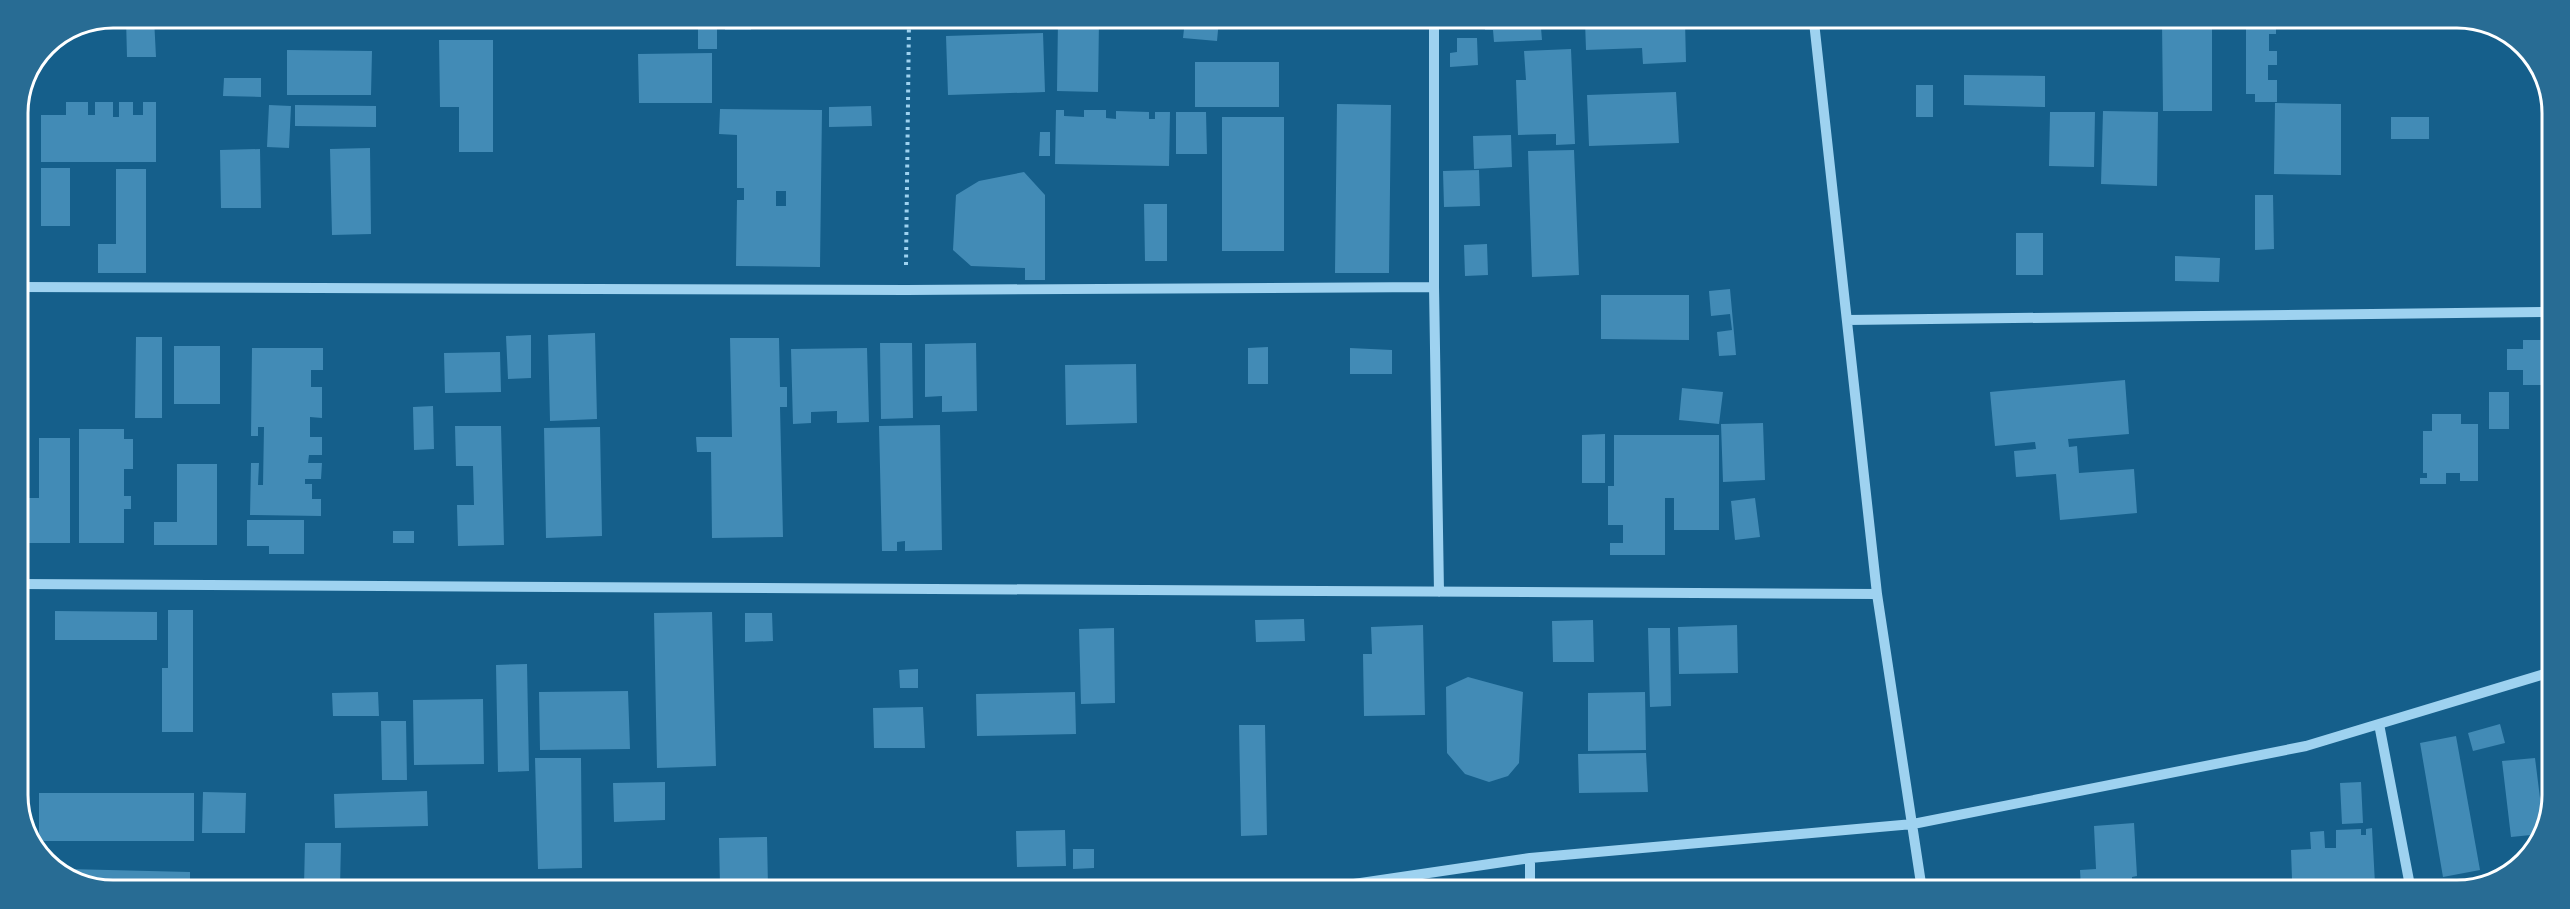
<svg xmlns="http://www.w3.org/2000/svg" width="2570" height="909" viewBox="0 0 2570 909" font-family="'DM Sans',sans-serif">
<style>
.building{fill:#428bb6;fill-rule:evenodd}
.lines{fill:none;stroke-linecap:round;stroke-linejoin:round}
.path{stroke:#9ed2f0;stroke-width:4;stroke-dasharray:3 4.5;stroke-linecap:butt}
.minor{stroke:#9ed2f0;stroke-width:10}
.rim{fill:none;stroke:#fff;stroke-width:3}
</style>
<rect width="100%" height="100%" fill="#155f8b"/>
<path class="building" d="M126,18H154L156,57H127Z
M725,19H751V30H725Z
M1058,20H1099L1098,92L1057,91Z
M1185,20H1219L1217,41L1183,38Z
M698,21H717V49H698Z
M1485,21H1557V28H1541L1542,40L1494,42L1493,30H1485Z
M1585,21H1685L1686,62L1643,64L1642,48L1586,50Z
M2162,22H2212V111H2163Z
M2246,22L2276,23V34H2269V51H2277V65H2268V80H2277V102H2255V94H2246Z
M1043,33L1045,92L948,95L946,36Z
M1457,38H1477L1478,65L1450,67V53L1457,52Z
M439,40H493V152H459V107H440Z
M1571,49L1575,144L1556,145V134L1518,135L1516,80H1526L1524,51Z
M287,50L372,51L371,95H287Z
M712,53V103H639L638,54Z
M1195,62H1279V107H1195Z
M1964,75L2045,76V107L1964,105Z
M224,78H261V97L223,96Z
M1916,85H1933V117H1916Z
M1676,92L1679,143L1589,146L1587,95Z
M66,102H88V115H95V102H113V117H119V102H133V115H143V102H156V162H41V115H66Z
M2275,103L2341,104V175L2274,174Z
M1337,104L1391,105L1389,273H1335Z
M269,105L291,106L289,148L267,147Z
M295,105L376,106V127L295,126Z
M871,106L872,126L829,127V107Z
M720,109L822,110L820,267L736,266L737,200H744V188H737V135L719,134ZM776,191H786V206H776Z
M1056,110H1064V116L1084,117V110H1106V118L1116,119V111L1149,112V119H1155V112H1170L1169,166L1055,164Z
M2103,111L2158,112L2157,186L2101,184Z
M1176,112H1206L1207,154H1176Z
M2050,112H2095L2094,167L2049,166Z
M1222,117H1284V251H1222Z
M2391,117H2429V139H2391Z
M1040,132H1050V156H1039Z
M1511,135L1512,167L1474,169L1473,136Z
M370,148L371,234L332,235L330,149Z
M260,149L261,208H221L220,150Z
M1574,150L1579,275L1532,277L1528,151Z
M41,168H70V226H41Z
M116,169H146V273H98V244H116Z
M1479,170L1480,206L1444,207L1443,171Z
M1024,172L1045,195V280H1025V268L971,266L953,250L956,195L979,181Z
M2255,195H2273L2274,249L2255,250Z
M1144,204H1167V261H1145Z
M2016,233H2043V275H2016Z
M1487,244L1488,275L1465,276L1464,245Z
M2175,256L2220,258L2219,282L2175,281Z
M1730,289L1736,355L1719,356L1717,332L1732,330L1730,314L1711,316L1709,291Z
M1601,295H1689V340L1601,339Z
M595,333L597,419L550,421L548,335Z
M531,335V378L508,379L506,336Z
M136,337H162V418H135Z
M730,338H779L780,387H787V407H780L783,537L712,538L711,452H697L696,437H732Z
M2523,340H2550V385H2523V370H2507V349H2523Z
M880,343H912L913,418L881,419Z
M976,343L977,411L942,412V396L925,397V344Z
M174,346H220V404H174Z
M1268,347V384H1248V348Z
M252,348H323V370H311V387H322V418L310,417V437H322V455H309L308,463H322L321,479H305V484H312V499H321V516L250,515L251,463H259L258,485H263L264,427H258V436H251Z
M867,348L869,422L837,423V411L811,412V423L793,424L791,349Z
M1350,348L1392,350V374H1350Z
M500,352L501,392L445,393L444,353Z
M1136,364L1137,423L1066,425L1065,365Z
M2125,380L2129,434L2068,439L2069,447L2077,446L2079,473L2134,469L2137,513L2060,520L2056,474L2016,477L2014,451L2036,449L2035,442L1995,446L1990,392Z
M1682,388L1723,392L1719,424L1679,420Z
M2489,392H2509V429H2489Z
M433,406L434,449L414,450L413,407Z
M2432,414H2461V424H2478V481H2460V473H2446V484H2420V478H2427V473H2423V431H2432Z
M1763,423L1765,480L1723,482L1721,424Z
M940,425L942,550L905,551V541L897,542V551H882L879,426Z
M455,426H501L504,545L458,546L457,505H474L473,466H456Z
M600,427L602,536L546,538L544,428Z
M79,429H124V439H133V469H124V496H131V509H124V543H79Z
M1605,434V483H1582V435Z
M1614,435H1719V530H1674V498H1665V555H1610V543H1623V525H1608V486H1614Z
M39,438H70V543H29V498H39Z
M177,464H217V545H154V522H177Z
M1755,498L1760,537L1735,540L1731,501Z
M247,520H304V554H269V546H247Z
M393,531H414V543H393Z
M168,610H193V732H162V668H168Z
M55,611L157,612V640H55Z
M712,612L716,766L657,768L654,613Z
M745,613H772L773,641L745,642Z
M1304,619L1305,641L1256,642L1255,620Z
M1593,620L1594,662H1553L1552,621Z
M1423,625L1425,715L1364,716L1363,654H1372L1371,627Z
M1737,625L1738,673L1679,674L1678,627Z
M1114,628L1115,703L1081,704L1079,629Z
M1648,628H1670L1671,706L1650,707Z
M527,664L529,771L498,772L496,665Z
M918,669V688H900L899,670Z
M1468,677L1523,692L1519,763L1508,776L1489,782L1465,774L1447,753L1446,687Z
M628,691L630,749L540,750L539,692Z
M378,692L379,716H333L332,693Z
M1075,692L1076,734L977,736L976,694Z
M1645,692L1646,750L1588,751V693Z
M483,699L484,764L414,765L413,700Z
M923,707L925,748H874L873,708Z
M381,721H406L407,780H382Z
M2500,724L2505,743L2473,751L2468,733Z
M1239,725H1265L1267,835L1241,836Z
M2456,736L2480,870L2443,877L2420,743Z
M1646,753L1648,792L1579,793L1578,754Z
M535,758H581L582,868L538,869Z
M2535,758L2544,830L2541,834L2511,837L2502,761Z
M2547,772V793H2546L2543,773Z
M665,782V820L614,822L613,783Z
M2361,782L2363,823L2342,824L2340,783Z
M427,791L428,826L335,828L334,794Z
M203,792L246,793L245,833H202Z
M39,793H194V841H39Z
M2134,823L2137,876L2132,877V890H2081L2080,870L2096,869L2094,826Z
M2372,828L2375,884L2346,886V891H2277V888L2285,887L2284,879H2292L2291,850L2311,849L2310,832L2324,831L2325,848H2336V830L2361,829V835H2366V829Z
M1065,830L1066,866L1017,867L1016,831Z
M767,837L768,887H720L719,838Z
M305,843H341L340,887L304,886Z
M1073,849H1094V868L1073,869Z
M68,869L190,872V886H83L68,875Z"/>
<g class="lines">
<path class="path" d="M906,265L909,20"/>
<path class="minor" d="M1434,21V287L1439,592
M1814,22L1877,594L1922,890
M18,287L906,290L1434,287
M1847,320L2550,312
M18,584L1877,594
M2379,724L2411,891
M1530,858V889
M1320,889L1530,858L1913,824L2306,746L2548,673"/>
</g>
<path d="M0 0H2570V909H0ZM113 28H2457A85 85 0 0 1 2542 113V795A85 85 0 0 1 2457 880H113A85 85 0 0 1 28 795V113A85 85 0 0 1 113 28Z" fill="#286c94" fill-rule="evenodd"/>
<path class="rim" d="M113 28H2457A85 85 0 0 1 2542 113V795A85 85 0 0 1 2457 880H113A85 85 0 0 1 28 795V113A85 85 0 0 1 113 28Z"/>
</svg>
